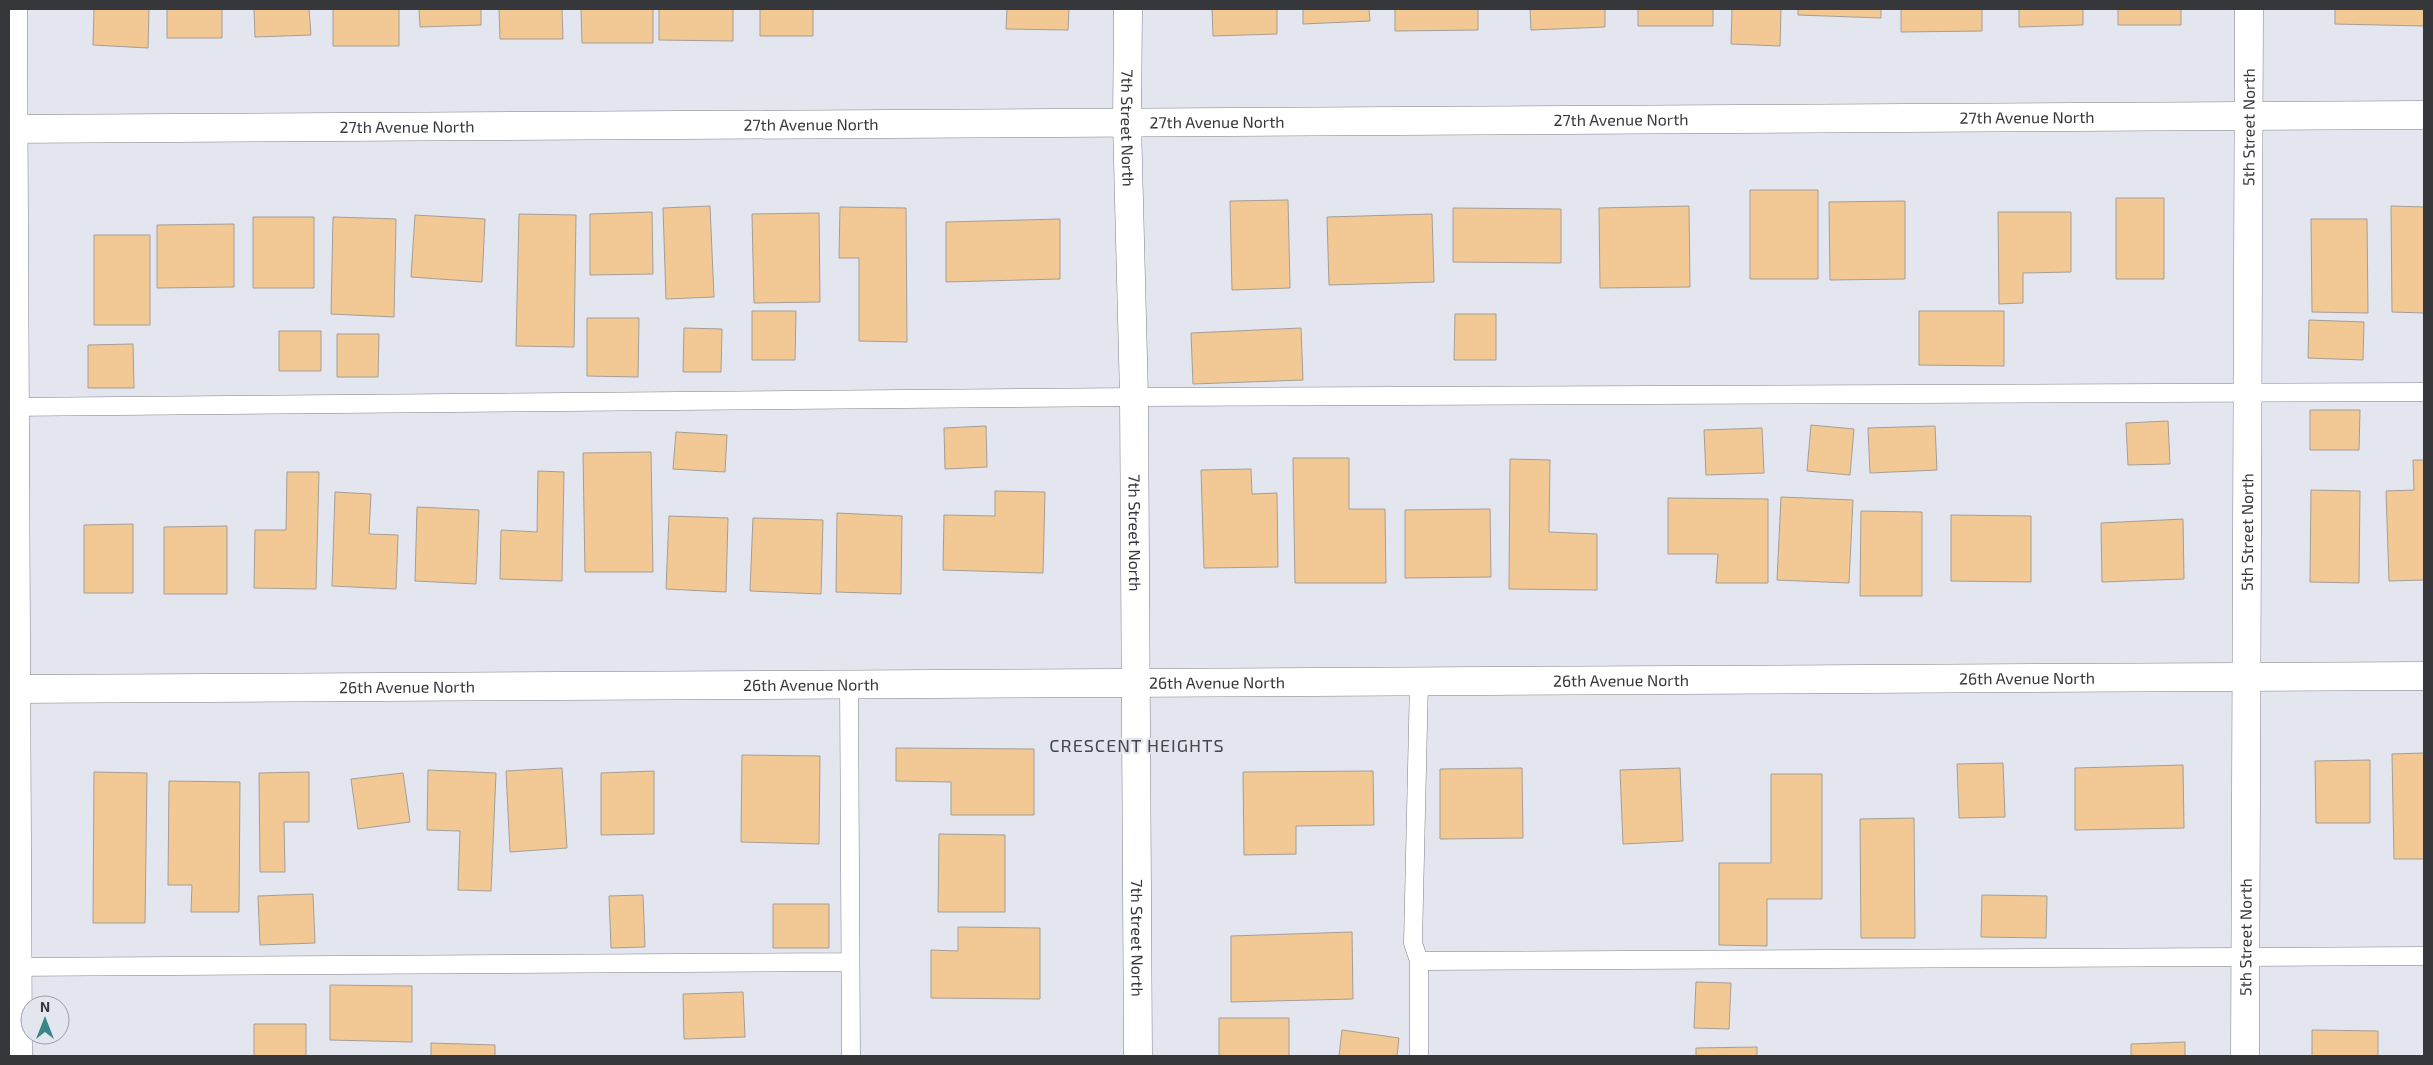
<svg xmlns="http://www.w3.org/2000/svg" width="2433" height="1065" viewBox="0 0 2433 1065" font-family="'Exo 2',sans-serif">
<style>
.building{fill:#f2c995;stroke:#a59e96}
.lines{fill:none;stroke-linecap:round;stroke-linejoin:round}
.lane-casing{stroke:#80828b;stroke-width:19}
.street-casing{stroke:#80828b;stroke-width:29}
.lane{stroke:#fff;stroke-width:18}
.street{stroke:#fff;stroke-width:28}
.labels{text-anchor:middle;stroke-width:4.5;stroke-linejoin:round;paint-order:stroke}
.street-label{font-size:16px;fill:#36373b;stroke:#e3e5ef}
.neighbourhood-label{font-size:18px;letter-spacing:1px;fill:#45474f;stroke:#e3e5ef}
</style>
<rect width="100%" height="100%" fill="#e3e5ef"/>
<path class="building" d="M94,9H149L148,48L93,45Z
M167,9H222V38H167Z
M254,9H309L311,35L255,37Z
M333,9H399V46H333Z
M419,9H481V25L420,27Z
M499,9H562L563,39H500Z
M581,9H653V43H582Z
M659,9H733V41L659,40Z
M760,9H813V36H760Z
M1007,9H1069L1068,30L1006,29Z
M1212,9H1277V34L1213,36Z
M1303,9H1369L1370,21L1303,24Z
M1395,9H1478V30L1395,31Z
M1530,9H1605V27L1531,30Z
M1638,9H1713V26H1638Z
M1732,9H1781L1780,46L1731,44Z
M1798,9H1881V18L1798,15Z
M1901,9H1982V31L1901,32Z
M2019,9H2083V25L2019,27Z
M2118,9H2181V25H2118Z
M2335,9H2424V26L2335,24Z
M1750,190H1818V279H1750Z
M2116,198H2164V279H2116Z
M1288,200L1290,288L1232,290L1230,201Z
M1905,201V279L1830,280L1829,202Z
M710,206L714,297L666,299L663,208Z
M1689,206L1690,287L1600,288L1599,208Z
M2391,206L2424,207V313L2392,312Z
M840,207L906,208L907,342L859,341V258H839Z
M1453,208L1561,209V263L1453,262Z
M652,212L653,274L590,275V214Z
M1998,212H2071V272L2023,273V303L1999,304Z
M819,213L820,302L754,303L752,214Z
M519,214L576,215L574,347L516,346Z
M1432,214L1434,282L1329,285L1327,217Z
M415,215L485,219L482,282L411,277Z
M253,217H314V288H253Z
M333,217L396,219L394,317L331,314Z
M1060,219V279L946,282V222Z
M2311,219H2367L2368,313L2312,312Z
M234,224V287L157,288V225Z
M94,235H150V325H94Z
M752,311H796L795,360H752Z
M1919,311H2004V366L1919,365Z
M1455,314H1496V360H1454Z
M587,318H639L638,377L587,376Z
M2309,320L2364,322L2363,360L2308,358Z
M684,328L722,329L721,372H683Z
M1301,328L1303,380L1193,384L1191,333Z
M279,331H321V371H279Z
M337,334H379L378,377H337Z
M133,344L134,388H88V345Z
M2310,410H2360L2359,450H2310Z
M2168,421L2170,464L2128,465L2126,423Z
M1811,425L1854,429L1850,475L1807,471Z
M986,426L987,467L945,469L944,428Z
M1935,426L1937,470L1870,473L1868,428Z
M1762,428L1764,473L1706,475L1704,430Z
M676,432L727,435L725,472L673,469Z
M651,452L653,572H585L583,453Z
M1293,458H1349V509H1385L1386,583H1295Z
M1510,459L1550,460L1549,532L1597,534V590L1509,589Z
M2413,460H2424V580L2389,581L2386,491L2414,490Z
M1251,469L1252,494L1277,493L1278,567L1204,568L1201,470Z
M538,471L564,472L562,581L500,579L501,530L537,532Z
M287,472H319L316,589L254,588L255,530H286Z
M2311,490L2360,491L2359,583L2310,582Z
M995,491L1045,492L1043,573L943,570L944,515L995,516Z
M335,492L371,494L369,534L398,535L396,589L332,586Z
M1781,497L1853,500L1849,583L1777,580Z
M1668,498L1768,499V583H1716L1718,554H1668Z
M417,507L479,510L476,584L415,581Z
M1490,509L1491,577L1405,578V510Z
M1861,511L1922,512V596H1860Z
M837,513L902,516L901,594L836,592Z
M1951,515L2031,516V582L1951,581Z
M669,516L728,518L726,592L666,589Z
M753,518L823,520L821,594L750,591Z
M2183,519L2184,579L2102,582L2101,523Z
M133,524V593H84V525Z
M227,526V594H164V527Z
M896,748L1034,749V815H951V782L896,781Z
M2424,753V859H2394L2392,754Z
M742,755L820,756L819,844L741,842Z
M2370,760V823H2316L2315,761Z
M2003,763L2005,817L1959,818L1957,764Z
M2183,765L2184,828L2075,830V768Z
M562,768L567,848L510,852L506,771Z
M1522,768L1523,838L1440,839V769Z
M1680,768L1683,841L1623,844L1620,770Z
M428,770L496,773L491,891L458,890L460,831L427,830Z
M654,771V834L601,835V773Z
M1373,771L1374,825L1296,826V854L1244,855L1243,772Z
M94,772L147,773L145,923H93Z
M309,772V822H284L285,872H260L259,773Z
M403,773L410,822L358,829L351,779Z
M1771,774H1822V899H1767V946L1719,945V863H1771Z
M169,781L240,782L239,912H191L192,885H168Z
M1914,818L1915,938H1861L1860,819Z
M939,834L1005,835V912H938Z
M313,894L315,943L260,945L258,896Z
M643,895L645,947L611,948L609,896Z
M1982,895L2047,896L2046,938L1981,937Z
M773,904H829V948H773Z
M958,927L1040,928V999L931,998V950L958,951Z
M1352,932L1353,999L1231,1002V936Z
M1696,982L1731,983L1729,1029L1694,1028Z
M330,985L412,986V1042L330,1040Z
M743,992L745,1037L684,1039L683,994Z
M1219,1018H1289V1056H1219Z
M254,1024H306V1056H254Z
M1342,1030L1399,1038L1397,1056H1339Z
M2312,1030L2378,1031V1056H2312Z
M2185,1042V1056H2131V1044Z
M431,1043L495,1045V1056H431Z
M1757,1047V1056H1696V1048Z"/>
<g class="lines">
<g class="lane-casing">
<path id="lane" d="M9,407L1134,397L2424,392
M849,684L851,1056
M1419,961L1413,943L1419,681
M9,967L850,962
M1419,1056V961L2424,956"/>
</g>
<g class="street-casing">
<g id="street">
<path d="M13,9L18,1056"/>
<path id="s1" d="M1128,9L1127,122L1134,397L1138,1056"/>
<path id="s2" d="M9,129L2424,115"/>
<path id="s3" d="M9,689L2424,676"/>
<path id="s4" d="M2245,1056L2249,9"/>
</g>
</g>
<use href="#lane" class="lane"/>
<use href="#street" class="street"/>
</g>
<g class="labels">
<g class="street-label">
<text dy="6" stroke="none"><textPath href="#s2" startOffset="2018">27th Avenue North</textPath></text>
<text dy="6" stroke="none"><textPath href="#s2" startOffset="1612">27th Avenue North</textPath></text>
<text dy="6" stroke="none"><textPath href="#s2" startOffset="1208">27th Avenue North</textPath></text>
<text dy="6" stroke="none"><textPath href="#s2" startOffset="802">27th Avenue North</textPath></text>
<text dy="6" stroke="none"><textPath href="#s2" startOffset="398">27th Avenue North</textPath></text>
<text dy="6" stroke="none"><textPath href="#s1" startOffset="119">7th Street North</textPath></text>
<text dy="6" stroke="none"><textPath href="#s4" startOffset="929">5th Street North</textPath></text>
<text dy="6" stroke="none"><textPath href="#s1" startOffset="524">7th Street North</textPath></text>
<text dy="6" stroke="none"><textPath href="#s4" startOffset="524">5th Street North</textPath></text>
<text dy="6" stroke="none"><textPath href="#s3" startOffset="2018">26th Avenue North</textPath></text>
<text dy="6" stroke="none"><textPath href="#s3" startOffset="1612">26th Avenue North</textPath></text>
<text dy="6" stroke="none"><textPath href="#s3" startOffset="1208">26th Avenue North</textPath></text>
<text dy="6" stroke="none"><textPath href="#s3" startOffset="802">26th Avenue North</textPath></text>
<text dy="6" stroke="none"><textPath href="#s3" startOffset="398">26th Avenue North</textPath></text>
<text dy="6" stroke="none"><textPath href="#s1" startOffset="929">7th Street North</textPath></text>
<text dy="6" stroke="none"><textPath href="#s4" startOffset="119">5th Street North</textPath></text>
</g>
<g class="neighbourhood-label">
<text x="1137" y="752">CRESCENT HEIGHTS</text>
</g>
</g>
<rect width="2433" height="1065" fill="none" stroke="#36373b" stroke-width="20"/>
<g transform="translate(45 1020)"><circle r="24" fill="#e3e5ef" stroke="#9e9fa7"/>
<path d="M0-4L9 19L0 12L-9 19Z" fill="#3b8487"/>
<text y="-8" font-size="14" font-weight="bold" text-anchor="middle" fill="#36373b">N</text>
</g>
</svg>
